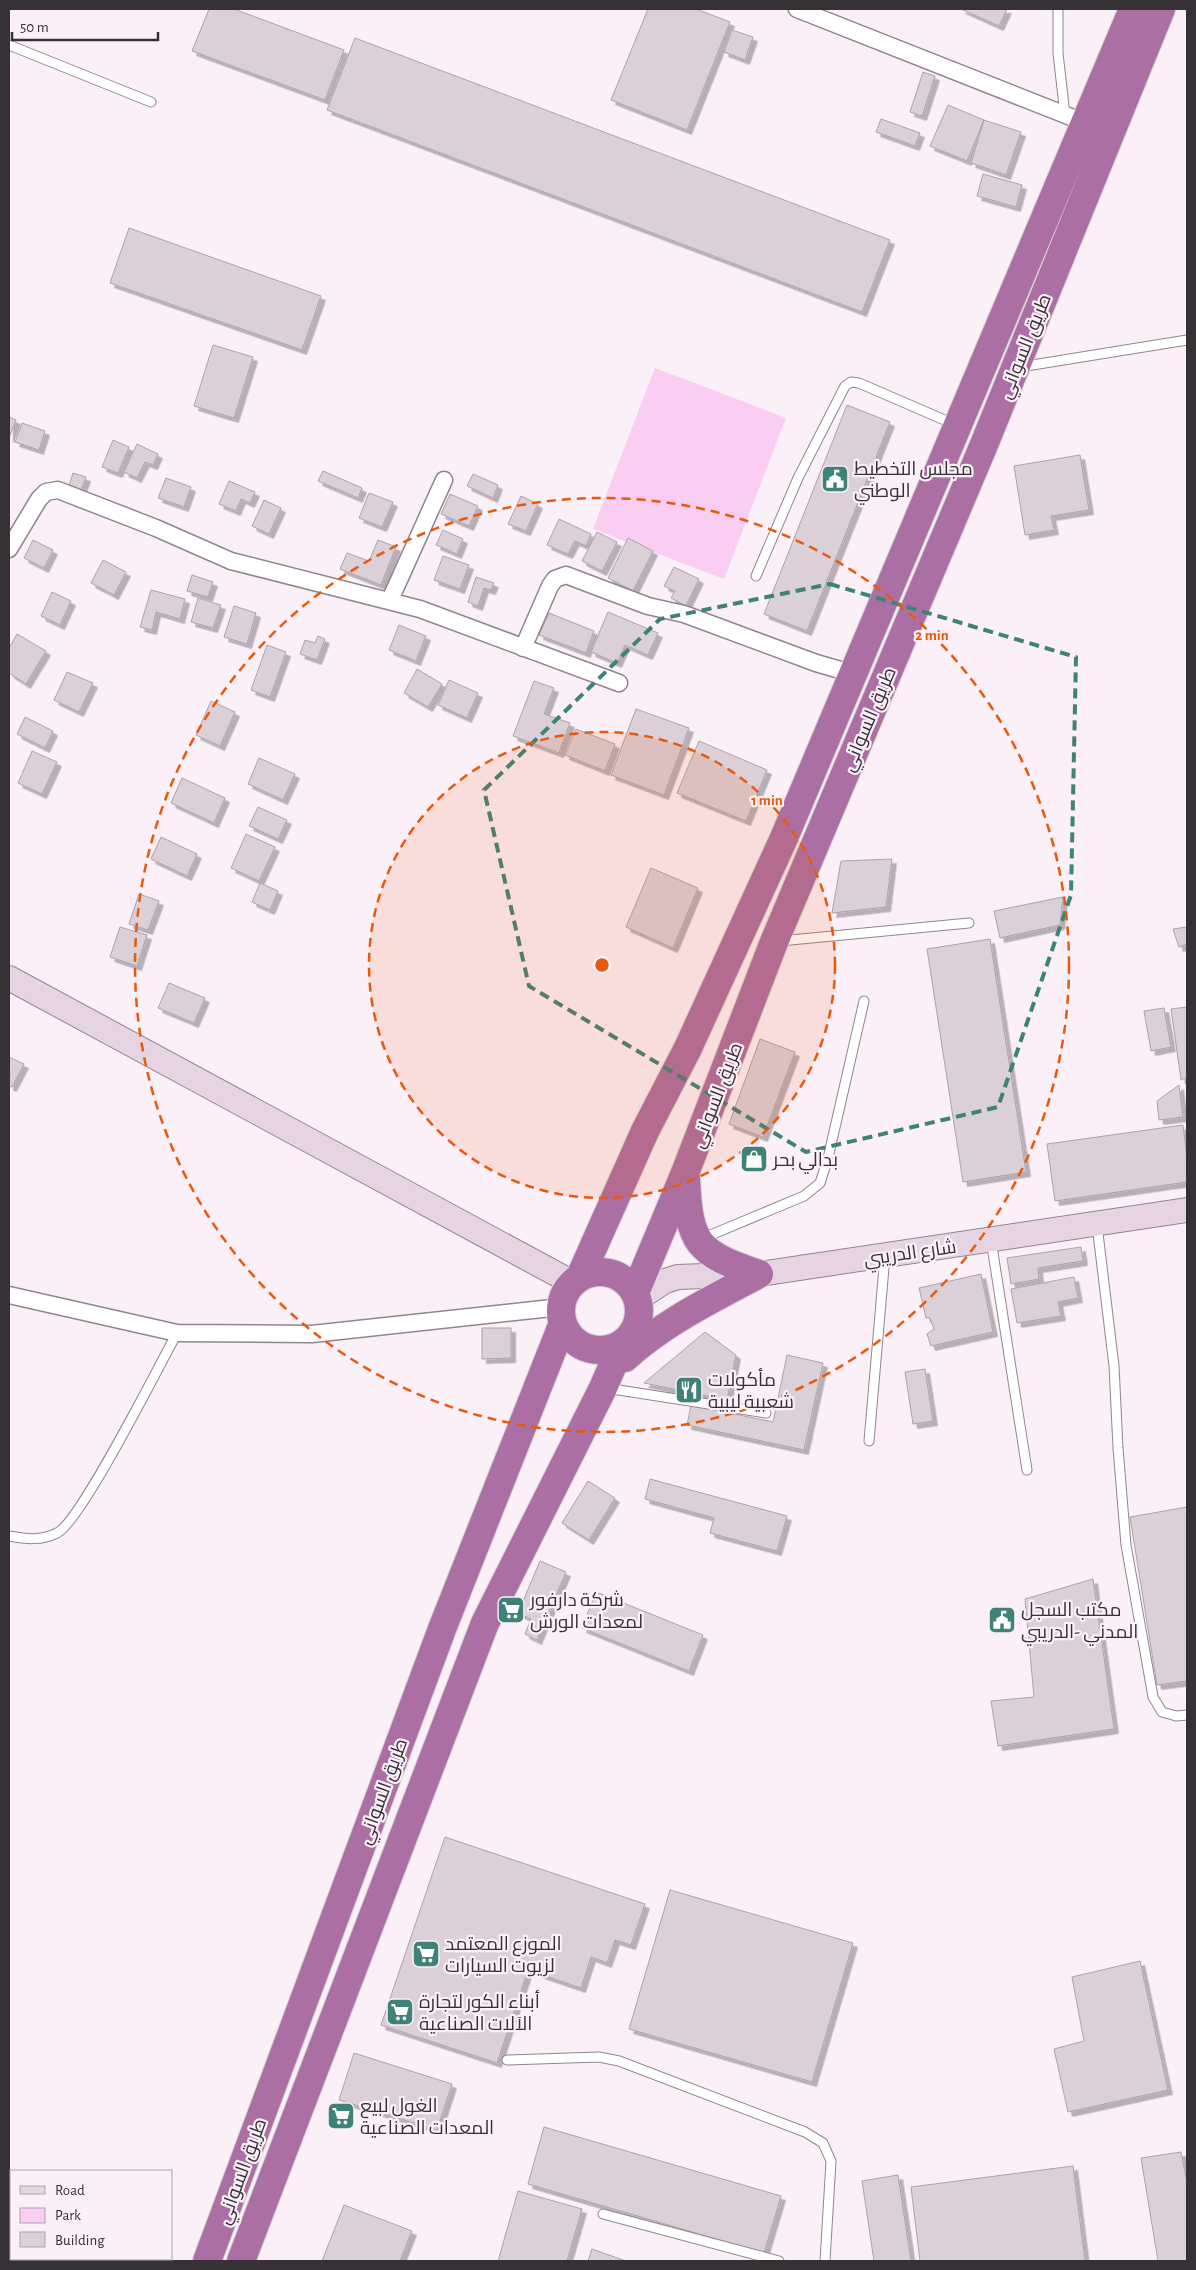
<svg xmlns="http://www.w3.org/2000/svg" width="1196" height="2270" font-family="'Alegreya Sans',Cairo,sans-serif">
<defs>
<filter id="shadow"><feDropShadow dx="4.5" dy="4.5" stdDeviation="0" flood-color="#0004"/></filter>
</defs>
<rect width="100%" height="100%" fill="#fbeff8"/>
<path fill="#facdf2" d="M655,368L786,418L724,579L593,529Z"/>
<path fill="#dbcfd8" stroke="#ada2ab" filter="url(#shadow)" d="M209,9H234L344,50L325,100L192,51Z
M648,9H696L730,22L687,130L611,100Z
M961,9H1007L999,26Z
M732,30L753,37L745,60L724,52Z
M355,38L890,240L862,312L327,110Z
M923,72L935,76L922,116L910,112Z
M948,105L984,120L967,161L930,146Z
M881,119L920,133L915,146L876,132Z
M984,120L1021,132L1006,175L971,163Z
M983,174L1022,185L1016,207L977,196Z
M129,228L321,296L302,350L110,283Z
M213,345L253,357L234,418L194,406Z
M847,405L890,422L807,631L764,614Z
M9,417L16,420L9,438Z
M22,423L45,431L39,450L15,442Z
M113,440L129,447L118,473L102,467Z
M137,444L158,454L153,465L145,462L137,478L124,472Z
M1080,455L1089,510L1051,516L1054,530L1025,535L1014,466Z
M323,471L362,488L358,498L318,481Z
M73,473L86,477L79,496L67,492Z
M473,474L498,485L493,498L467,486Z
M166,478L191,487L184,507L158,498Z
M229,481L255,492L250,503L241,499L236,511L219,504Z
M369,493L393,502L382,527L359,518Z
M450,494L478,506L469,526L441,514Z
M521,496L538,504L526,531L508,524Z
M264,500L281,508L269,534L252,526Z
M559,519L591,534L586,546L575,541L568,554L547,545Z
M443,530L463,539L457,554L436,545Z
M597,532L617,542L602,571L582,561Z
M628,538L653,551L633,591L608,578Z
M33,540L53,550L44,568L24,558Z
M378,540L396,547L381,585L340,569L347,553L369,561Z
M443,556L469,565L460,589L434,580Z
M103,560L126,572L114,595L91,583Z
M674,567L699,579L686,606L671,598L675,591L664,586Z
M192,575L213,582L208,597L187,591Z
M476,577L494,583L491,590L484,588L478,606L468,602Z
M151,590L185,599L180,619L156,612L152,630L140,627Z
M52,592L71,601L60,625L41,616Z
M198,598L221,605L213,628L191,622Z
M234,606L256,613L247,644L224,637Z
M608,612L658,633L648,655L625,645L617,663L591,652Z
M549,613L594,631L586,653L539,635Z
M399,625L426,636L416,661L389,650Z
M17,634L46,651L26,684L9,673V648Z
M318,636L325,639L317,660L300,654L305,640L315,643Z
M267,645L286,652L270,697L251,690Z
M417,669L442,684L428,707L404,693Z
M67,672L93,683L79,712L54,700Z
M449,680L478,693L467,718L438,705Z
M534,681L554,688L544,714L570,723L559,753L513,736Z
M211,701L235,712L220,746L196,735Z
M636,709L689,728L664,795L611,775Z
M25,717L53,731L45,748L17,734Z
M576,729L615,744L605,771L565,755Z
M699,741L767,770L746,821L677,793Z
M32,751L57,762L42,794L18,783Z
M259,758L295,774L283,800L248,784Z
M182,778L225,798L214,823L171,803Z
M258,807L287,820L278,839L249,826Z
M246,834L275,847L259,881L231,868Z
M161,837L197,854L187,876L151,859Z
M892,859L886,907L832,913L841,861Z
M651,868L698,888L673,948L626,927Z
M260,883L278,891L270,910L252,902Z
M139,894L159,901L148,930L129,924Z
M1063,897L1060,925L1000,938L994,911Z
M120,927L147,935L137,966L110,957Z
M1187,927V944L1179,947L1173,929Z
M990,939L1026,1172L963,1182L927,949Z
M169,983L205,998L194,1023L158,1008Z
M1187,1007V1077L1181,1080L1171,1009Z
M1164,1008L1171,1047L1151,1051L1144,1011Z
M760,1039L795,1052L763,1137L729,1124Z
M9,1057L24,1064L12,1087L9,1086Z
M1179,1085L1183,1117L1159,1120L1157,1101Z
M1183,1125L1187,1158V1182L1055,1201L1047,1144Z
M1081,1247L1083,1261L1038,1268L1039,1279L1011,1284L1007,1258Z
M981,1274L993,1332L931,1346L927,1334L934,1329L930,1318H926L919,1288Z
M1074,1277L1078,1298L1058,1302L1061,1316L1017,1323L1011,1289Z
M482,1328H511V1358L482,1359Z
M705,1332L736,1355L727,1400L644,1383Z
M787,1355L823,1363L804,1450L687,1425L691,1405L773,1422Z
M925,1369L933,1421L913,1424L905,1372Z
M650,1479L787,1516L777,1551L710,1533L714,1518L645,1499Z
M588,1481L615,1498L589,1540L562,1523Z
M1187,1507V1681L1157,1685L1130,1517Z
M540,1561L566,1572L537,1640L525,1634L531,1619L518,1613Z
M1093,1579L1114,1729L998,1746L991,1701L1034,1697L1025,1599Z
M596,1592L703,1635L689,1671L582,1628Z
M445,1837L645,1904L631,1945L615,1940L607,1963L591,1957L581,1988L528,1970L497,2063L381,2025Z
M670,1890L853,1943L812,2082L629,2029Z
M1140,1961L1168,2090L1068,2112L1054,2049L1084,2041L1072,1977Z
M354,2053L452,2084L437,2130L339,2100Z
M544,2127L781,2196L764,2253L528,2184Z
M1181,2152L1187,2182V2261H1158L1141,2158Z
M1073,2166L1085,2261H920L911,2187Z
M898,2175L911,2261H874L862,2181Z
M518,2191L582,2209L567,2261H498Z
M344,2205L412,2231L400,2261H322Z
M592,2249L626,2261H588Z"/>
<g fill="none" stroke-linecap="round" stroke-linejoin="round">
<g stroke="#91868f" stroke-width="11">
<path id="lane" d="M1058,9V53L1065,115
M9,45L151,102
M1020,367L1187,340
M756,576L798,478L845,386L851,382L859,383L956,425
M780,941L969,923
M1097,1225L1114,1366L1118,1448L1126,1545L1153,1697L1162,1712L1176,1716L1187,1715
M701,1239L804,1196L820,1183L828,1158L864,1001
M991,1240L1027,1470
M606,1388L766,1413
M869,1441L885,1256
M9,1536C26,1539 41,1541 57,1533C80,1523 160,1364 177,1333
M507,2060L599,2057L619,2061L805,2132L823,2143L831,2161L825,2261
M603,2214L779,2261"/>
</g>
<g stroke="#91868f" stroke-width="19">
<path id="street" d="M797,9L1086,123
M9,549L39,499L46,492L58,490L156,528L231,561L420,609L619,683
M390,600L444,480
M523,648L550,586L555,579L566,575L648,606L684,614L816,663L854,674
M9,1295L177,1333L312,1334L561,1307"/>
</g>
<g stroke="#91868f" stroke-width="26">
<path id="secondary" d="M9,978L573,1283
M638,1299L665,1281L678,1277L759,1274L1187,1210"/>
</g>
<g stroke="#d3d2d2" stroke-width="30">
<path id="highway" d="M686,1178C689,1244 697,1253 759,1274
M561 1311a39 39 0 1 1 78 0a39 39 0 1 1-78 0Z
M580,1277L645,1131L688,1048L784,838L1133,9
M635,1293L685,1173L774,942L983,447L1161,9
M625,1358C664,1322 713,1299 759,1274
M207,2261L442,1629L563,1323
M241,2261L485,1623L603,1388L622,1344"/>
</g>
<use href="#lane" stroke="#fff" stroke-width="9"/>
<use href="#street" stroke="#fff" stroke-width="16"/>
<use href="#secondary" stroke="#e6d4e3" stroke-width="24"/>
<use href="#highway" stroke="#ac6fa3" stroke-width="28"/>
</g>
<path fill="none" stroke="#3f8378" stroke-width="4" stroke-dasharray="10 6" stroke-linejoin="round" d="M830,584L1076,657L1071,895L998,1107L806,1152L529,986L484,790L660,619Z"/>
<circle cx="602" cy="965" r="233" fill="#e8590c" fill-opacity=".12"/>
<g fill="none" stroke="#e8590c" stroke-width="2.5" stroke-dasharray="9 6">
<circle cx="602" cy="965" r="233"/>
<circle cx="602" cy="965" r="467"/>
</g>
<defs>
<g id="civic-square" transform="scale(1.4375)"><rect x="-9" y="-9" width="18" height="18" rx="4" fill="#3f8378" stroke="#fbeff8"/><path d="M-.6-6.5H3V-4.5H.6V-3L4-1V1h2V6H-6V1h2V-1L-.6-3ZM-1.2 2.5V6h2.4V2.5Z" fill="#fff"/></g>
<g id="shop-square" transform="scale(1.4375)"><rect x="-9" y="-9" width="18" height="18" rx="4" fill="#3f8378" stroke="#fbeff8"/><path d="M-5-2.5h2.3a2.7 3.5 0 0 1 5.4 0H5L5.5 6h-11ZM-1.5-2.5h3a1.5 2.3 0 0 0-3 0Z" fill="#fff"/></g>
<g id="restaurant-square" transform="scale(1.4375)"><rect x="-9" y="-9" width="18" height="18" rx="4" fill="#3f8378" stroke="#fbeff8"/><path d="M-5-6h1v4h1v-4h1v4h1v-4h1v5L-1.5 .5V6h-2V.5L-5-1ZM5-6V6H3V1.5H1.5Q1.5-4 5-6Z" fill="#fff"/></g>
<g id="supermarket-square" transform="scale(1.4375)"><rect x="-9" y="-9" width="18" height="18" rx="4" fill="#3f8378" stroke="#fbeff8"/><path d="M-6-5.5h2.5l.6 2H6L4.5 2H-2.5L-4.4-4H-6ZM-1.5 3.2a1.3 1.3 0 1 0 .1 0ZM3 3.2a1.3 1.3 0 1 0 .1 0Z" fill="#fff"/></g>
</defs>
<g fill-rule="evenodd">
<use href="#civic-square" x="835" y="479"/>
<use href="#shop-square" x="754" y="1159"/>
<use href="#restaurant-square" x="689" y="1390"/>
<use href="#supermarket-square" x="511" y="1610"/>
<use href="#civic-square" x="1002" y="1620"/>
<use href="#supermarket-square" x="426" y="1954"/>
<use href="#supermarket-square" x="400" y="2012"/>
<use href="#supermarket-square" x="341" y="2116"/>
</g>
<g text-anchor="middle" stroke-width="4.5" stroke-linejoin="round" paint-order="stroke">
<g font-size="19" fill="#353134" stroke="#fbeff8">
<text transform="translate(1024 346) rotate(-68)" y="7">طريق السواني</text>
<text transform="translate(868 719) rotate(-67)" y="7">طريق السواني</text>
<text transform="translate(716 1095) rotate(-69)" y="7">طريق السواني</text>
<text transform="translate(910 1252) rotate(-8)" y="7">شارع الدريبي</text>
<text transform="translate(382 1791) rotate(-70)" y="7">طريق السواني</text>
<text transform="translate(241 2171) rotate(-70)" y="7">طريق السواني</text>
</g>
<g font-size="19" fill="#353134" stroke="#fbeff8" text-anchor="start">
<text x="854" y="475">مجلس التخطيط<tspan x="854" dy="22">الوطني</tspan></text>
<text x="773" y="1166">بدالي بحر</text>
<text x="708" y="1386">مأكولات<tspan x="708" dy="22">شعبية ليبية</tspan></text>
<text x="530" y="1606">شركة دارفور<tspan x="530" dy="22">لمعدات الورش</tspan></text>
<text x="1021" y="1616">مكتب السجل<tspan x="1021" dy="22">المدني -الدريبي</tspan></text>
<text x="445" y="1950">الموزع المعتمد<tspan x="445" dy="22">لزيوت السيارات</tspan></text>
<text x="419" y="2008">أبناء الكور لتجارة<tspan x="419" dy="22">الاَلات الصناعية</tspan></text>
<text x="360" y="2112">الغول لبيع<tspan x="360" dy="22">المعدات الصناعية</tspan></text>
</g>
</g>
<circle cx="602" cy="965" r="8" fill="#e8590c" stroke="#fbeff8" stroke-width="2.5"/>
<g font-size="15" text-anchor="middle" font-weight="bold" fill="#e8590c" stroke="#fbeff8" stroke-width="4.5" stroke-linejoin="round" paint-order="stroke">
<text x="932" y="640">2 min</text>
<text x="767" y="805">1 min</text>
</g>
<rect width="1196" height="2270" fill="none" stroke="#353134" stroke-width="20"/>
<rect x="10" y="2170" width="162" height="90" fill="#fbeff8" stroke="#aca3aa"/>
<rect x="20" y="2186" width="25" height="8" fill="#e6d4e3" stroke="#aca3aa"/>
<text x="55" y="2195" font-size="15" fill="#353134">Road</text>
<rect x="20" y="2208" width="25" height="15" fill="#facdf2" stroke="#aca3aa"/>
<text x="55" y="2220" font-size="15" fill="#353134">Park</text>
<rect x="20" y="2232" width="25" height="15" fill="#dbcfd8" stroke="#aca3aa"/>
<text x="55" y="2245" font-size="15" fill="#353134">Building</text>
<path d="M12 32v8h146v-8" fill="none" stroke="#353134" stroke-width="2.5"/>
<text x="20" y="32" font-size="15" fill="#353134" stroke="#fbeff8" stroke-width="4" paint-order="stroke">50 m</text>
</svg>
